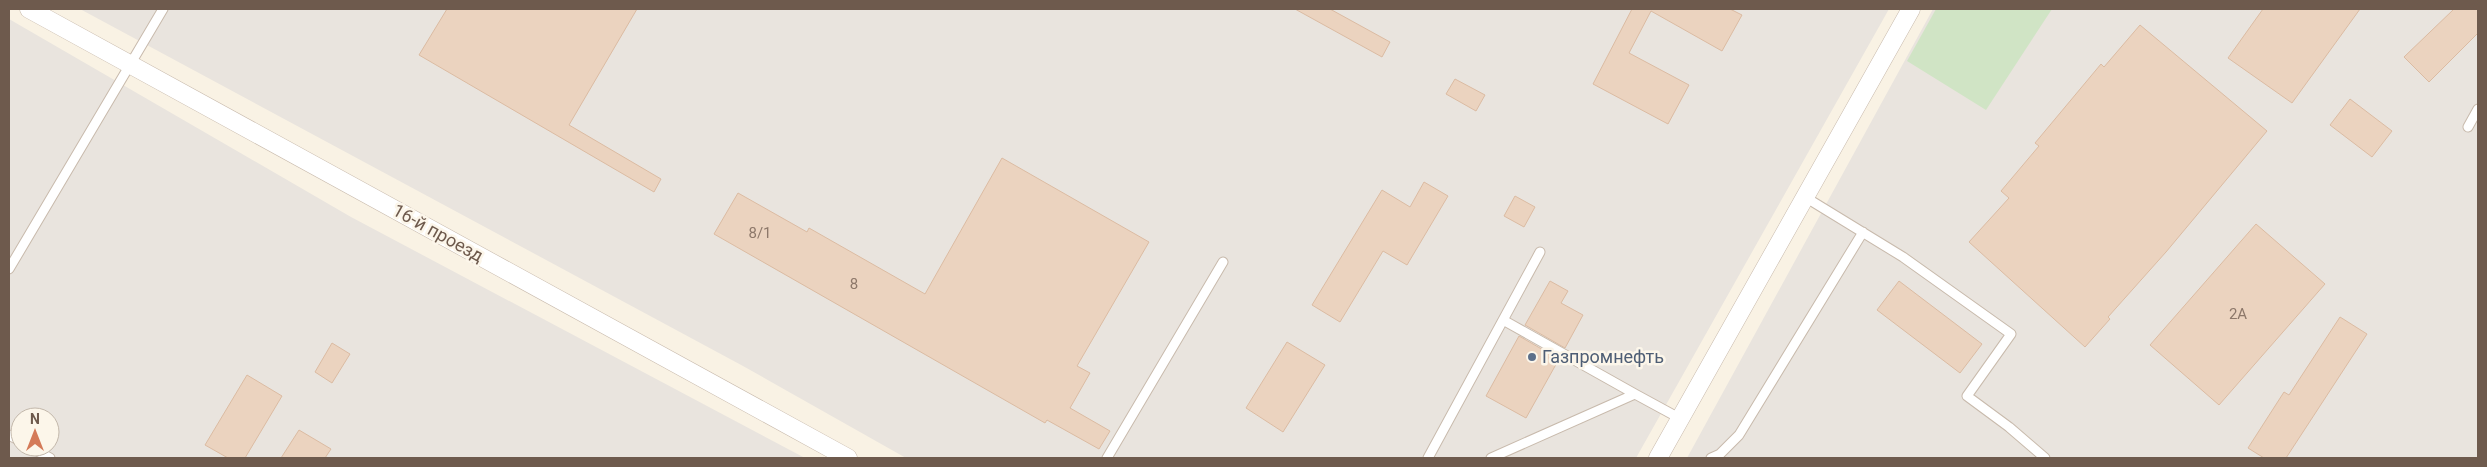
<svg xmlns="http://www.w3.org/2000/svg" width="2487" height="467" font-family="Roboto,sans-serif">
<rect width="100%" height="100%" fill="#f9f2e4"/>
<path fill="#e9e4de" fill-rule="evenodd" d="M80,9H1889L1636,458H906L743,366Z
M1933,9H2478V458H1687Z
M9,19L351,217L805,458H9ZM20,417H50V447H20Z"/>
<path fill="#d0e4c5" d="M1936,9H2052L1986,110L1907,61Z"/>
<path fill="#ebd3bf" stroke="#dbbba2" d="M447,9H637L569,125L661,179L654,192L419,55Z
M1295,9H1330L1390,42L1382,57Z
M1632,9H1730L1742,15L1722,51L1651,11L1629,53L1689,85L1668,124L1593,84Z
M2263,9H2360L2292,103L2228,58Z
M2454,9H2478V33L2429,82L2404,57Z
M2140,25L2267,131L2166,252L2108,317L2110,319L2085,347L1969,242L2009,198L2001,191L2039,146L2035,143L2101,64L2104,67Z
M1455,79L1485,95L1476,111L1446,94Z
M2350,99L2392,131L2372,157L2330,125Z
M1002,158L1149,242L1077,366L1090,373L1070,408L1110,431L1099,449L1047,420L1045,423L714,234L738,193L807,232L809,228L925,294Z
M1424,182L1448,196L1407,265L1383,251L1340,322L1312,305L1382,190L1410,207Z
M1515,196L1535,207L1524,227L1504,216Z
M2256,224L2325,284L2219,405L2150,345Z
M1550,281L1568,291L1561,303L1583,315L1565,348L1525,325Z
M1899,281L1982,344L1960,373L1877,310Z
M2340,317L2367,334L2286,458H2264L2248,448L2284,392L2289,395Z
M1519,336L1559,359L1526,418L1486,396Z
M1287,342L1325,365L1283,432L1246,408Z
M332,343L350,354L332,383L315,372Z
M247,375L282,396L245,458H228L205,445Z
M299,430L331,449L325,458H281Z"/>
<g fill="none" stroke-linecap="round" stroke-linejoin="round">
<g stroke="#c8baac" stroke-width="11">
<path id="service" d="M2468,127L2478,109
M1805,197L1903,257L2011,334L1967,396L2009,427L2045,458
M9,269L163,9
M1503,320L1635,394
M9,435L20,441
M30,447L50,458
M1107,458L1223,262
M1428,458L1540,252
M1491,458L1635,394L1681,419
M1711,458L1720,454L1739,435L1863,232"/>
</g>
<g stroke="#c8baac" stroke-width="19">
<path id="minor" d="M29,9L848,458
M1658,458L1911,9"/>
</g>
<use href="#service" stroke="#fff" stroke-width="9"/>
<use href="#minor" stroke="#fff" stroke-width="18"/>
</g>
<circle fill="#5c6f8a" stroke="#fcf6ea" stroke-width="2" cx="1532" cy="357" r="5"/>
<g text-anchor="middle" stroke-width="5" stroke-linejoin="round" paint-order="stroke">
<g font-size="15" fill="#8d786a">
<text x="760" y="238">8/1</text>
<text x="854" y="289">8</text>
<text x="2238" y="319">2А</text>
</g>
<g font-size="18" fill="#6e5a4d" stroke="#fcf6ea">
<text transform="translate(438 233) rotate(29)" y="6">16-й проезд</text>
</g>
<g font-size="18" fill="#4e5e75" stroke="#fcf6ea" text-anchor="start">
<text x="1542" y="363">Газпромнефть</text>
</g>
</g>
<rect width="2487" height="467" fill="none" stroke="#6e5a4d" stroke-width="20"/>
<g transform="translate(35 432)"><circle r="24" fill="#fcf6ea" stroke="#c3b8ab"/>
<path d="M0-4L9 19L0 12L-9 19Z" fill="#d47a58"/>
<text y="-8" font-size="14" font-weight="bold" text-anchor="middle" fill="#6e5a4d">N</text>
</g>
</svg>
